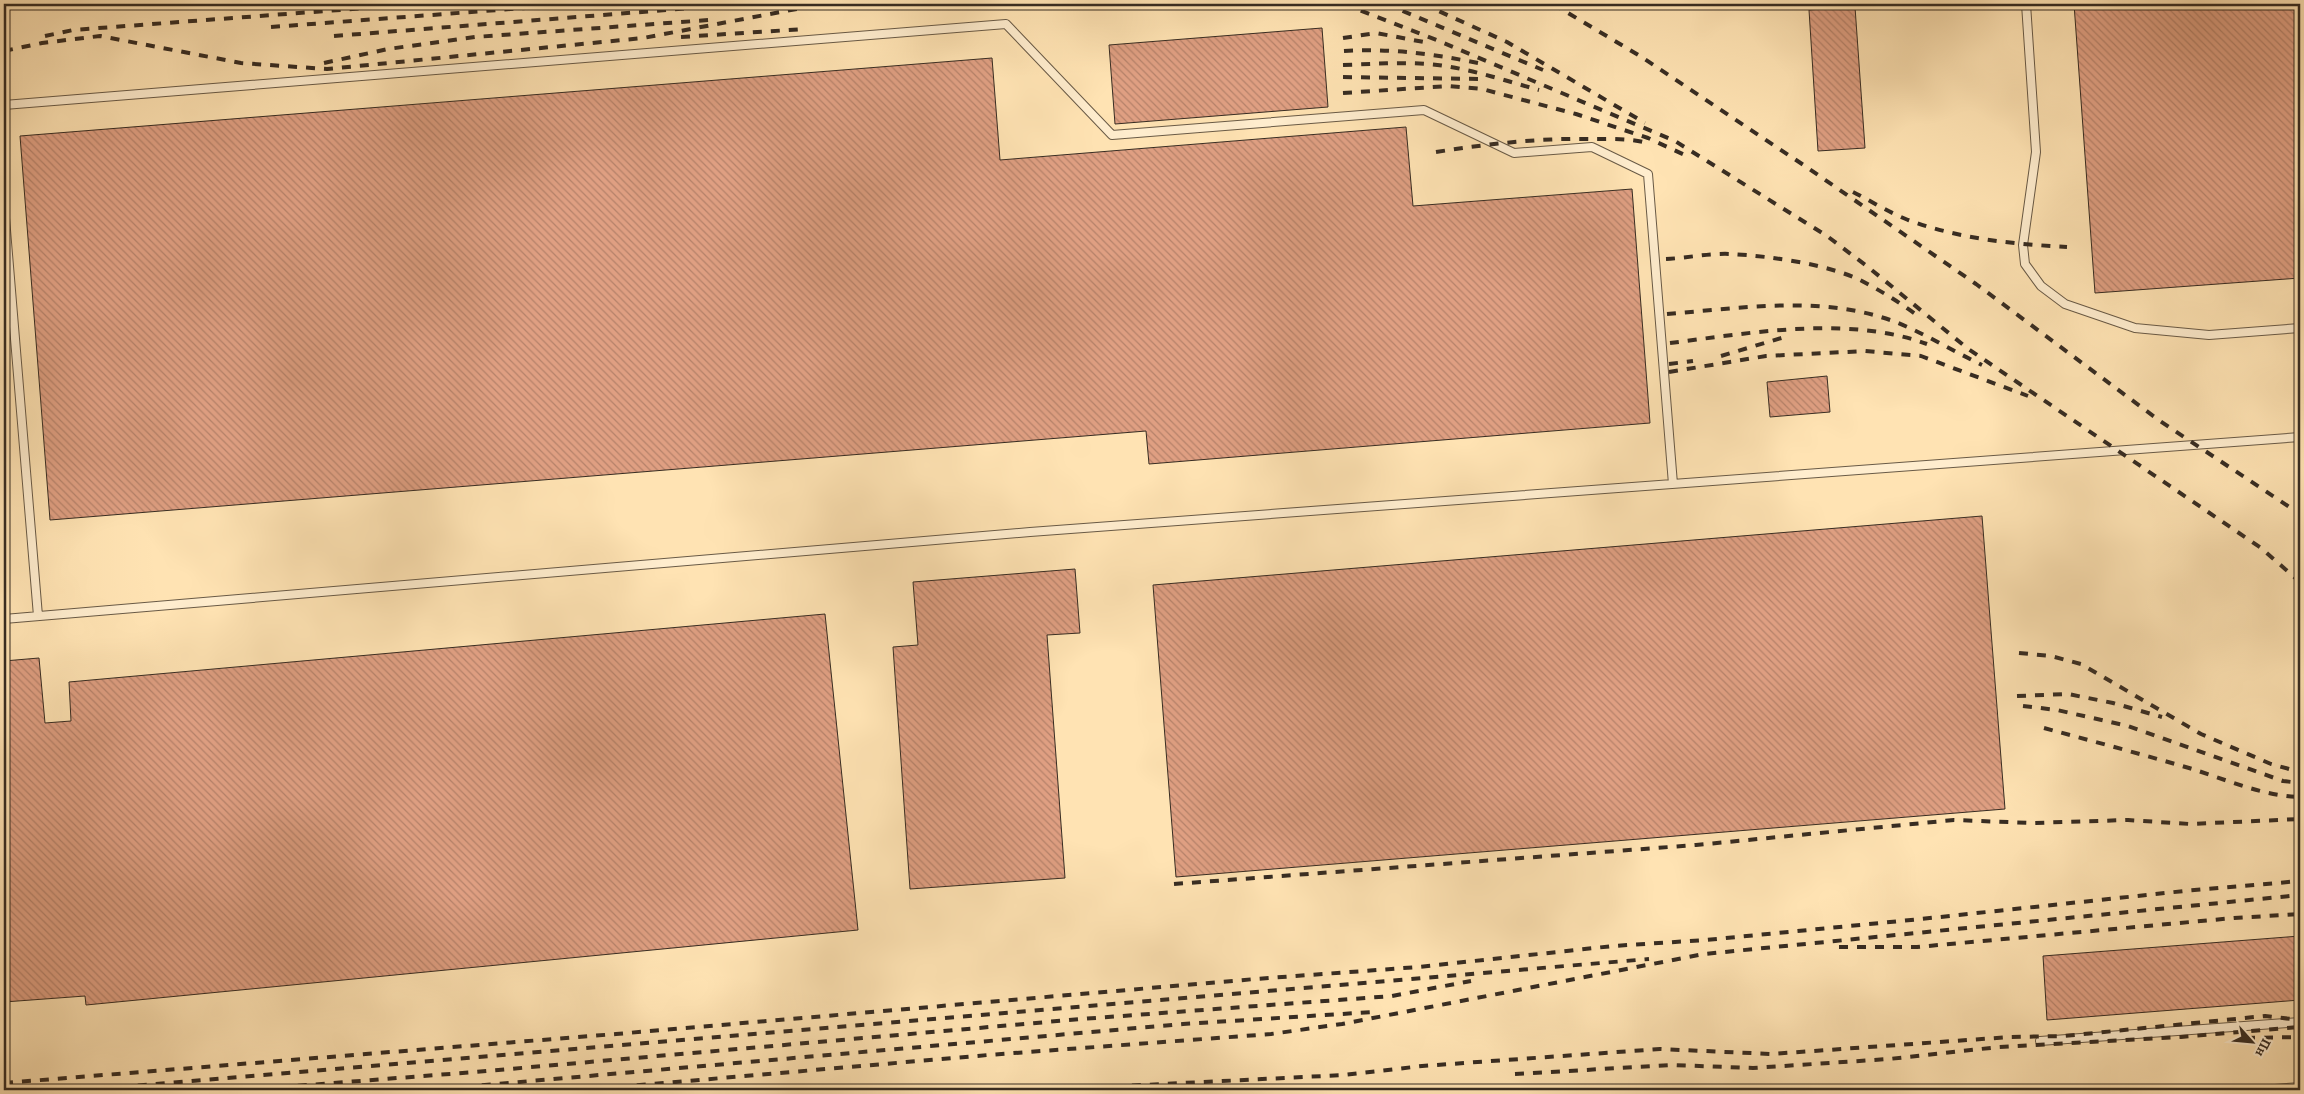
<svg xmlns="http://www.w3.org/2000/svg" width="2304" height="1094" font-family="Alegreya,serif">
<defs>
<pattern id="building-back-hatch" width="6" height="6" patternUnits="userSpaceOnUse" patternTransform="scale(1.25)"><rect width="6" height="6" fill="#df9f82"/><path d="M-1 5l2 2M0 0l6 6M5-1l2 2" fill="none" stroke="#b6826a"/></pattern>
</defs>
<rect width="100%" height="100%" fill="#ffe3b3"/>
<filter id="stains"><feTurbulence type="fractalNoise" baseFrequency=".004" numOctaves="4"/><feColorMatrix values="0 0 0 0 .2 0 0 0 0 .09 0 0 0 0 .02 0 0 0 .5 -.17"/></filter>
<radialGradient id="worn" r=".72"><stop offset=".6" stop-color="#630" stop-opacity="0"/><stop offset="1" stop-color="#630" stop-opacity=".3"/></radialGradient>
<path fill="url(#building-back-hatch)" stroke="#372c22" d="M2074,4H2300V278L2095,293Z
M1855,7L1865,148L1818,151L1809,10Z
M1322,28L1328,107L1115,124L1109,45Z
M992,58L1000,160L1406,127L1413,206L1632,189L1650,423L1149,464L1146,431L50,520L20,136Z
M1827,376L1830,412L1770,417L1767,382Z
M1982,516L2005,809L1176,877L1153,585Z
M1075,569L1080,633L1047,635L1065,878L910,889L893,647L918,645L913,582Z
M825,614L858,930L86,1005L85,996L4,1002V661L39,658L45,723L71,721L69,682Z
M2300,936V1000L2047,1020L2043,956Z"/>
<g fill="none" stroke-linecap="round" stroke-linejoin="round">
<g stroke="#695a46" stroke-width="10">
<path id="lane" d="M2026,4L2036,152L2023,245L2025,264L2041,286L2065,304L2135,328L2209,335L2300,328
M4,105L1006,24L1112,135L1424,110L1514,153L1592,147L1648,174L1673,484
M4,206L38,616
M4,619L1030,532L2300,437
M2040,1041L2300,1022
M2262,1090L2300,1087"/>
</g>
<use href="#lane" stroke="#ffedce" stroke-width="8"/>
<path stroke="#372c22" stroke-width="4" stroke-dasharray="9 9" stroke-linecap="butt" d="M1344,4L1439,41L1675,141L1827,236L1868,267L1967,348L2261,548L2300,582
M1386,4L1543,70
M1423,4L1507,42L1645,123
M1553,4L1640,56L1805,166L1976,284L2160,421L2300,514
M4,11L18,4
M271,27L578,4
M45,36L73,30L419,4
M334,36L743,4
M681,37L805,29
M1343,38L1376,33L1429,43
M4,51L42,43L100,36L241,63L327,69L643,38L823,4
M1344,51C1390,48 1433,54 1478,63
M324,63L388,49L475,37L709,20
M1343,65C1372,64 1399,62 1428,64C1465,67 1503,80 1539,90
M1343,77L1479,79
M1343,93L1449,86L1482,89L1576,114L1648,138L1689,157
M1436,152C1488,144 1538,138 1589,139C1608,139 1629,138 1647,143
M1853,192C1871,201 1890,213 1908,220C1960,239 2013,244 2067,247
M1666,259C1687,258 1709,253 1731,254C1769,256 1828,264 1862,281C1883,292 1902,304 1921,318
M1667,314C1742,308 1821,295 1893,321C1924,333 1953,351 1982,365
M1670,343C1751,333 1848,315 1927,344
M1721,356L1788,336
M1669,364L1693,361
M1669,372L1766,356L1865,351L1921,356L2028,396
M2019,653L2051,656L2081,664L2201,734L2271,764L2300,772
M2017,696L2068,694L2113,703L2162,717
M2023,706L2057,710L2128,726L2283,781L2300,783
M2044,728C2092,741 2141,754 2189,768C2225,779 2262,796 2300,797
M1174,884L1696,845L1954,820L2033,823L2128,820L2190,824L2300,819
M1839,947H1917L2234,918L2300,914
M2246,1038L2300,1037
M1515,1074L1672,1065L1753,1068L1889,1059L1999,1047L2181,1037L2300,1027
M4,1083L616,1034L1255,979L1418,967L1613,946L1706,940L1921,919L2184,891L2300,881
M84,1090L1649,959
M244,1090L475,1072L1081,1019L1392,996L1471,981
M428,1090L1183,1024L1373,1012
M583,1090L988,1055L1271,1034L1342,1024L1704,954L2300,895
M1042,1090L1344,1075L1422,1066L1660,1049L1771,1054L2010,1037L2064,1036L2265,1016L2300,1020"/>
</g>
<rect width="2304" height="1094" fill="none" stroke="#ffe3b3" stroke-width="20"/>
<rect x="5" y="5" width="2294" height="1084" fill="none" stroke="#372c22" stroke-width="2.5"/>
<rect x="10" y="10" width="2284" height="1074" fill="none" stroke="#372c22"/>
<g transform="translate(2252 1042) rotate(117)" stroke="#ffedce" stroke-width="4" paint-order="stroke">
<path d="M0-4L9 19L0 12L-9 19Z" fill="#372c22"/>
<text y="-8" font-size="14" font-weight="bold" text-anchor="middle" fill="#372c22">Пн</text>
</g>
<rect width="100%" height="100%" filter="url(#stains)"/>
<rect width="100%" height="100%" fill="url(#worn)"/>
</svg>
